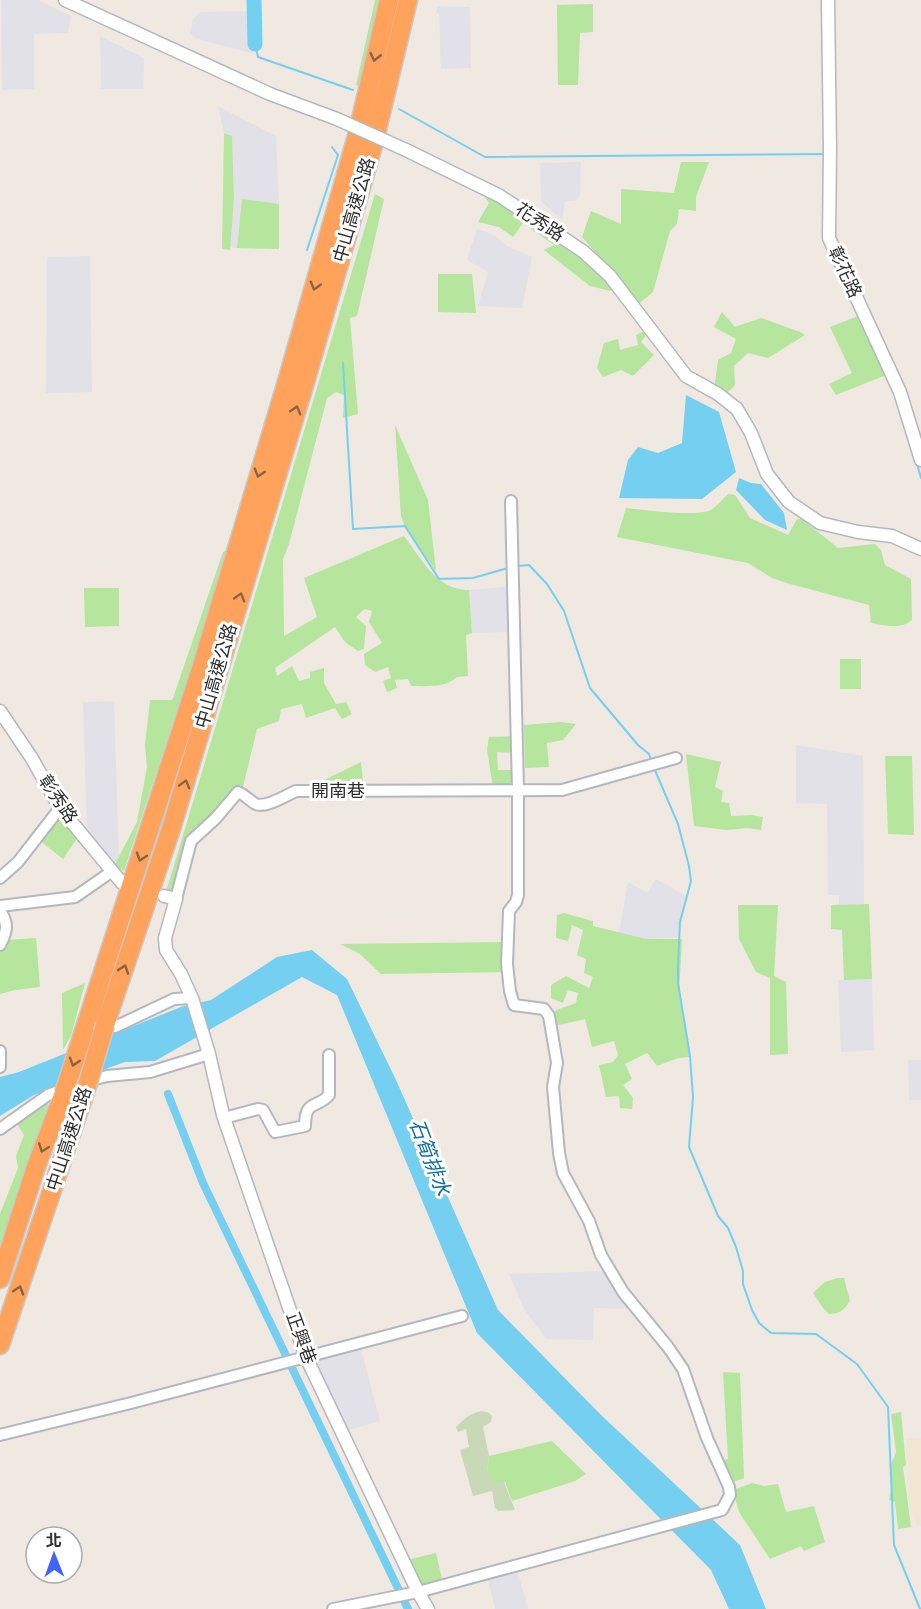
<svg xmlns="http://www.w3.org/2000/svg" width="921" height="1609" font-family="'Work Sans','Noto Sans TC',sans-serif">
<rect width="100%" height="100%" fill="#efe9e1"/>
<path fill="#e3e1e8" d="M1,0H38L71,16L68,33L34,34V89L2,90Z
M438,6L470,7L471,68L441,69L439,14L436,12Z
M255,11L256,49L250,53L195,38L190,33L193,19L200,12Z
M100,36L144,58L143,89H101Z
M218,106L276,136L279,204L242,199L237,248L229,247L234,198L232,136L224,133Z
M581,162L580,195L577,200L565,202L562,220L541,201L540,163Z
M477,228L495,236L507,246L532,257L522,308L478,306L488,272L467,260Z
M90,256L92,392L46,393L47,257Z
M512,586L514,632L472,633L469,590Z
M114,701L119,857L114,866L87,835L83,702Z
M796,745L863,756L864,904L839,905V895H828L827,804L796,803Z
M656,879L688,897L677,938L646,939L619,933L628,882L647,893Z
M872,979L874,1050L841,1052L838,980Z
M908,1060H921V1100H909Z
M607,1271L629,1309L594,1308L593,1340L546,1339L524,1309L509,1274Z
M360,1345L380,1421L345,1431L313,1359Z
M518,1572L528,1609H495L488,1579Z"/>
<path fill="#f0e6d1" d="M921,1438V1526L917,1527L909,1499L907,1439Z"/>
<path fill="#b6e59e" d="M375,0H383L363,87L356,85Z
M593,4V32L580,33L578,85H558L557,5Z
M224,133L232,136L234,198L230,250L222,249Z
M681,162H709L696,197V211L679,209L677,224L670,231L653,292L640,303L582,237L591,211L621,224V189L674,193Z
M488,193L523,211L610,281L611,291L590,286L544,250L554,245L523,223L513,237L499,227L478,222L489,203L484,196Z
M375,194L384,199L357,316L350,318L358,414L343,418L344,395L336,392L327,398L289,544L283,559L284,636L317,617L304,578L404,536C422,559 436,590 469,590L472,633L466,635L468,676L457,677C446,688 426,686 411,686L408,679L395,680L397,688L387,692L383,681L391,678L388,667L375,672L365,665L364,654L382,643L369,622L372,611L364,609L356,617L366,626L364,649L358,651L345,642L335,627L275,668L277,676L292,666L299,681L310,678V672L324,668V683L336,704L346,702L352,714L342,719L335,708L306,718L302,704L281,709L279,721L257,729L243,787L226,809L191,842L177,888L166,892Z
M242,199L279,204V249L237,248Z
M438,274H472L476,313L438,312Z
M722,312L735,327L761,318L800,332L805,335L768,358L748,353L734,366L735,385L728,392L714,390L718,360L731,353L736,339L714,327Z
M858,316L886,375L836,395L829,384L852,373L830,327Z
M646,330V335L641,342L654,355L633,376L621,370L603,377L597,368L604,343L618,339L620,350L638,345L636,335Z
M395,425L428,500L436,571L405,527L401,516Z
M728,494L735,495L750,518L788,535L797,519H802L838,548L875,544L881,550L885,565L911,579L912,620C900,630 885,625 871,623L869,605L790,584L772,578L748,563L617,537L626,508C644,510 695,517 711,510C717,506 723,499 728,494Z
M230,549L124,871L114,866L137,822L147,767L145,745L150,700H172L173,698L223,552Z
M84,588H119V626L85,627Z
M840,659H861V689H840Z
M561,722L576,724L563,740L547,743L549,767L525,768L524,725Z
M517,736V753L497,752L498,770H511L512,759H517L514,787H493L487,750L489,737Z
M686,754L721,762L715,787L723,791L721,802L729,803L731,816L752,815L763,817L761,830L748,828L727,830L694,826Z
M885,756H912L914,835L888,834Z
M361,762L364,790L312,789L314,785Z
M58,815L78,837L63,859L39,840Z
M869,904L872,979L844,980L842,930L831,929V905Z
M738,905H778L774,976L786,982L788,1054L770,1055V978L756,972L739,939Z
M564,913L593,921V926L646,939H682L679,994L690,1057L678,1058L657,1066L647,1053L625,1064L632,1079L623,1085L633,1098L632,1109L620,1108L619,1096L606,1097L599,1065L613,1062L618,1055L614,1041L592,1047L585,1019L554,1026L553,1016L556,1010L576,1003L578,993L568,990L563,1003L551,998V985L566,976L589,988L593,977L584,973L586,959L577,955L583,930L572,925L568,941L556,938L557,915Z
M36,938L40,987L15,990L0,994V952L8,940Z
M507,942L506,972L381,974L360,954L340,944Z
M85,983L71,1036L63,1050L62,993Z
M45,1101L48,1105L0,1249V1214L18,1168L16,1156L24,1135L16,1122Z
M838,1278H844L850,1301C844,1310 840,1314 829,1314L823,1308L813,1293L825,1282Z
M723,1372L740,1373L744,1478L731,1483L722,1460L728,1459Z
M901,1412L906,1465L903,1467L911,1527L898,1529L895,1502L889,1500L892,1486L891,1464L896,1452L891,1414Z
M552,1441L586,1474L575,1481L512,1501L505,1482L494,1484L487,1473L489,1456Z
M752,1483L764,1486L778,1484L786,1512L814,1506L825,1542L804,1551L801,1546L770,1559L739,1512L733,1490Z
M436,1553L442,1579L420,1586L407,1560Z"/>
<path fill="#c8d9b8" d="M482,1411L489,1413L492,1416L491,1422L483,1427L489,1456L487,1472L494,1483L504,1482L515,1510L498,1511L495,1508L492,1491L473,1496L460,1450L469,1447L466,1429L458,1432L456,1427C464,1419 470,1413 482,1411Z"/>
<path fill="#75cff0" d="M686,395L719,412L736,472L702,499L619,498L628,460L638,447L658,453L682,443Z
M739,478L751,483L761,484L784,513L787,530L765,520L736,490Z
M312,950L347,979L396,1080L498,1310L601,1415L740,1545L766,1609H729L711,1570L477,1333L337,995L302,977L155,1061L125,1062L34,1095L0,1116V1077L19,1072L181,1007L211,1000L277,957Z"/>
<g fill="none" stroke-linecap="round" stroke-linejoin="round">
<path stroke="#75cff0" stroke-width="2" d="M255,44L258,57L353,90
M399,109L485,157L827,154
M307,250L338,155L332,147
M343,363L353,529L405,526L439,579L473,578L508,568
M917,464L921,478
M517,566L529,565L547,584L564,611L590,688L638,745L649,754L651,760
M654,768L678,824L689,866L691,881L680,922L678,965V983L690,1056L693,1097L689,1147L718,1216L728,1228L736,1247L743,1271V1284L752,1310L759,1323L771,1333L816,1334L857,1364L888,1407L894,1545L920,1609"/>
<path stroke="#75cff0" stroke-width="8" d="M168,1094L203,1183L408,1609"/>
<path stroke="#75cff0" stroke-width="15" d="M254,0L255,44"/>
<g stroke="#b4b7c1" stroke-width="14">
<path id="minor" d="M0,878L18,862L60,808
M176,899L191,841L216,818L238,792C245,795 248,799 254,803C264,810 286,795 296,791L562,790L676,758
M0,906L75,897L111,872
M0,911C9,923 7,932 0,945
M115,1027L174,999L192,998
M0,1051V1067
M84,1082L107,1076L150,1072L209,1054
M224,1118L258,1109L263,1110L275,1132L305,1126C305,1099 317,1109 329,1095V1055
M0,1129L48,1095L67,1088
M0,1435L131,1403L462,1316
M333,1609L418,1592L722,1510L730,1495L729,1487L707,1438L683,1369L668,1347L623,1292L601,1255L589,1221L563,1173L559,1153L553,1087L557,1063L549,1016L544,1009L514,1005L510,991L507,964L509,911L516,902L518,895V790L511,501"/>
</g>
<g stroke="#b4b7c1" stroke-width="15">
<path id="tertiary" d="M65,0L270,94L337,119
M828,0L830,149L829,238L900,392L921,460
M406,150L500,196L584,252L610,276L686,376L718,394L737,409L751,433L767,474L789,502L820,523L858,532L892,536L921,549
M0,711L31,757L60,808L122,883
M164,896L176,899L165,938L166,950L181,974L192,998L209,1054L223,1115L306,1357L418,1592L428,1609"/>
</g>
<g stroke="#c9c9c9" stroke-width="21">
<path id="motorway" d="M105,1025L171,829L306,379L374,142L408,0
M84,1031L202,666L288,378L357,136L389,0
M0,1279L36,1167L64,1093
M0,1345L87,1086"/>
</g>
<use href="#minor" stroke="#fff" stroke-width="10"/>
<use href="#tertiary" stroke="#fff" stroke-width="12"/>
<use href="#motorway" stroke="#ffa35c" stroke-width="18"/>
<g stroke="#b4b7c1" stroke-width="15" stroke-linecap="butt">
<path id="tertiary-bridge" d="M337,119L406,150"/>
</g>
<g stroke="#c9c9c9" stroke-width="21" stroke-linecap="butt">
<path id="motorway-bridge" d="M87,1086L105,1025
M64,1093L84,1031"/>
</g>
<use href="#tertiary-bridge" stroke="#fff" stroke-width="12"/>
<use href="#motorway-bridge" stroke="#ffa35c" stroke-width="18"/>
</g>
<defs><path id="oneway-chevron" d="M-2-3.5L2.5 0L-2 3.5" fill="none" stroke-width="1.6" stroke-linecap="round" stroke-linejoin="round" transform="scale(1.5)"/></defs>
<g stroke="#8c6343">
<use href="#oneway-chevron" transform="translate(375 57) rotate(103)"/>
<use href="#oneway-chevron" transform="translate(315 286) rotate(106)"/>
<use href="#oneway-chevron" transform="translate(296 410) rotate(-73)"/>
<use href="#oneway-chevron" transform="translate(259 473) rotate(107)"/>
<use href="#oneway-chevron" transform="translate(240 597) rotate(-74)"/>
<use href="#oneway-chevron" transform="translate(185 784) rotate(-74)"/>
<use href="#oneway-chevron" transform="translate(141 857) rotate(108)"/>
<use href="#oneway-chevron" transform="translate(124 969) rotate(-71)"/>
<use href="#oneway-chevron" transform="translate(74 1062) rotate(108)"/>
<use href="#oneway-chevron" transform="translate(43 1148) rotate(111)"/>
<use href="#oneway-chevron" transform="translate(19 1290) rotate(-72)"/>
</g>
<g text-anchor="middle" stroke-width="6" stroke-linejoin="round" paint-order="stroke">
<g font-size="18" fill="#2e2e2e" stroke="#fff">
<text transform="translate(354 210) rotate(-74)" y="6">中山高速公路</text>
<text transform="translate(540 222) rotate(33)" y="6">花秀路</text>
<text transform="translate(845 272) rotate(65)" y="6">彰花路</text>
<text transform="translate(216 676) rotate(-74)" y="6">中山高速公路</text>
<text x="338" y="797">開南巷</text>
<text transform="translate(58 799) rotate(56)" y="6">彰秀路</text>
<text transform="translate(69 1139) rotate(-72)" y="6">中山高速公路</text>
<text transform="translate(301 1338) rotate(70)" y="6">正興巷</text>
</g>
<g font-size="20" font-style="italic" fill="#0d6fa3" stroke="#fff">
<text transform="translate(430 1157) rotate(69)" y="7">石筍排水</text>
</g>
</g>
<g transform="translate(54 1555) rotate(359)"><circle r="28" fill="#ffffff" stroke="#ababab" stroke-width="1.5"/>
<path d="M0-4.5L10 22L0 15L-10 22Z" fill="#4264fb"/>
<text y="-9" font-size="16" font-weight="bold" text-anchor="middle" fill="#2e2e2e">北</text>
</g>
</svg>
